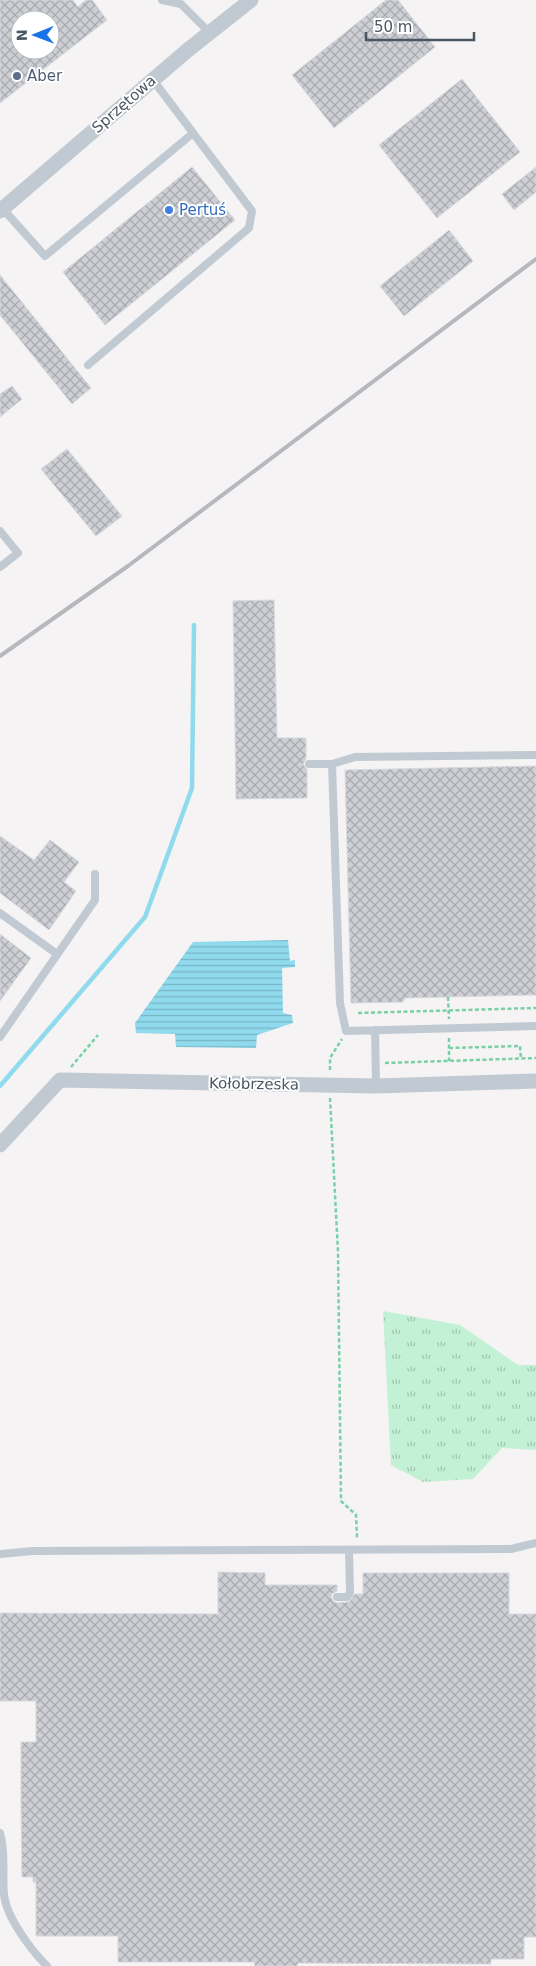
<svg xmlns="http://www.w3.org/2000/svg" width="536" height="1966" font-family="'DejaVu Sans',sans-serif">
<defs>
<pattern id="grass-tufts" width="24" height="20" patternUnits="userSpaceOnUse" patternTransform="scale(1.25)"><rect width="24" height="20" fill="#c3f1d5"/><path d="M3 7l-1-3M5 7V3M7 7l1-3M15 17l-1-3M17 17v-4M19 17l1-3" fill="none" stroke="#a0c6b0"/></pattern>
<pattern id="water-rules" width="6" height="5" patternUnits="userSpaceOnUse" patternTransform="scale(1.25)"><rect width="6" height="5" fill="#90daee"/><path d="M0 2.5h6" fill="none" stroke="#78b4c4"/></pattern>
<pattern id="building-cross-hatch" width="8" height="8" patternUnits="userSpaceOnUse" patternTransform="scale(1.25)"><rect width="8" height="8" fill="#cdcfd5"/><path d="M0 0l8 8M0 8l8-8" fill="none" stroke="#a8abb0"/></pattern>
</defs>
<rect width="100%" height="100%" fill="#f5f3f3"/>
<path fill="url(#grass-tufts)" d="M383,1311L460,1325L518,1365H536V1450L502,1448L473,1479L423,1482L391,1465Z"/>
<path fill="url(#water-rules)" d="M288,940L290,961L295,960V967L282,968L283,1013L292,1015L293,1023L257,1035L256,1048L176,1047L175,1034L136,1033L135,1023L193,942Z"/>
<g fill="none" stroke-linecap="round" stroke-linejoin="round">
<path stroke="#90daee" stroke-width="4.5" d="M0,1086L145,917L192,788L194,625"/>
</g>
<path fill="url(#building-cross-hatch)" stroke="#d7d9de" fill-rule="evenodd" d="M0,0H73L78,7L86,0H92L107,20L0,103ZM20,20H50V50H20Z
M386,0H398L435,47L334,128L292,75Z
M462,79L520,152L437,218L379,145Z
M192,167L235,220L105,325L63,272Z
M536,167V192L514,210L502,194Z
M449,230L473,261L404,316L380,286Z
M0,275L91,388L72,404L0,315Z
M12,386L22,399L0,417V394Z
M67,449L122,516L96,536L41,469Z
M274,600L277,738H306V759L303,764L307,769V798L236,799L233,601Z
M536,766V995L405,998L403,1002L351,1003L345,770Z
M0,836L34,860L50,840L79,862L64,882L76,891L49,930L0,893Z
M0,934L31,958L0,1001Z
M218,1572L265,1573V1585H337V1591L332,1594L331,1597L334,1602L337,1603L349,1602L355,1594H363V1573H509V1614H536V1937H524V1959H491V1964L298,1963L297,1966H255L254,1962H118V1936H36V1882H33V1877H22L21,1801V1742H36V1701H0V1613L218,1614Z"/>
<g fill="none" stroke-linecap="round" stroke-linejoin="round">
<path stroke="#7ad0a6" stroke-width="2.5" stroke-dasharray="4 2.5" stroke-linecap="butt" d="M448,997L449,1019
M358,1013L536,1008
M449,1038V1061
M449,1048L520,1046L521,1059
M385,1063L536,1058
M71,1067L98,1035
M330,1070V1058L342,1039
M330,1098L338,1252L341,1501L356,1515L357,1538"/>
<path stroke="#c1cad2" stroke-width="8" d="M162,0L181,4L210,33
M3,209L45,256L192,134
M88,365L249,228L252,211L153,80
M0,531L18,553L0,567
M309,764H332L355,757L536,755
M332,764L340,1003L346,1031L536,1026
M0,913L57,954
M375,1030L376,1086
M0,1037L95,900V874
M0,1554L33,1551L511,1549L536,1543
M337,1597H347L350,1593L349,1550
M0,1833C6,1853 2,1874 4,1894C6,1917 31,1950 47,1966"/>
<path stroke="#c1cad2" stroke-width="15" d="M0,211L189,49L251,0
M0,1145L60,1080L376,1086L536,1081"/>
<path stroke="#b5b8bd" stroke-width="4" d="M0,656L128,566L536,259"/>
</g>
<circle fill="#5c6f8a" stroke="#fff" stroke-width="2" cx="17" cy="76" r="5"/>
<circle fill="#3f7fe0" stroke="#fff" stroke-width="2" cx="169" cy="210" r="5"/>
<g text-anchor="middle" stroke-width="4" stroke-linejoin="round" paint-order="stroke">
<g font-size="15" fill="#4e5e75" stroke="#fff" text-anchor="start">
<text x="27" y="81">Aber</text>
</g>
<g font-size="15" fill="#4a5661" stroke="#fff">
<text transform="translate(124 104) rotate(-41)" y="5">Sprzętowa</text>
<text transform="translate(254 1084) rotate(1)" y="5">Kołobrzeska</text>
</g>
<g font-size="15" fill="#366cbe" stroke="#fff" text-anchor="start">
<text x="179" y="215">Pertuś</text>
</g>
</g>
<g transform="translate(35 35) rotate(269)"><circle r="24" fill="#ffffff" stroke="#b7bbc0"/>
<path d="M0-4L9 19L0 12L-9 19Z" fill="#1a73e8"/>
<text y="-8" font-size="14" font-weight="bold" text-anchor="middle" fill="#4a5661">N</text>
</g>
<path d="M366 32v8h108v-8" fill="none" stroke="#4a5661" stroke-width="2.5"/>
<text x="374" y="32" font-size="15" fill="#4a5661" stroke="#ffffff" stroke-width="4" paint-order="stroke">50 m</text>
</svg>
